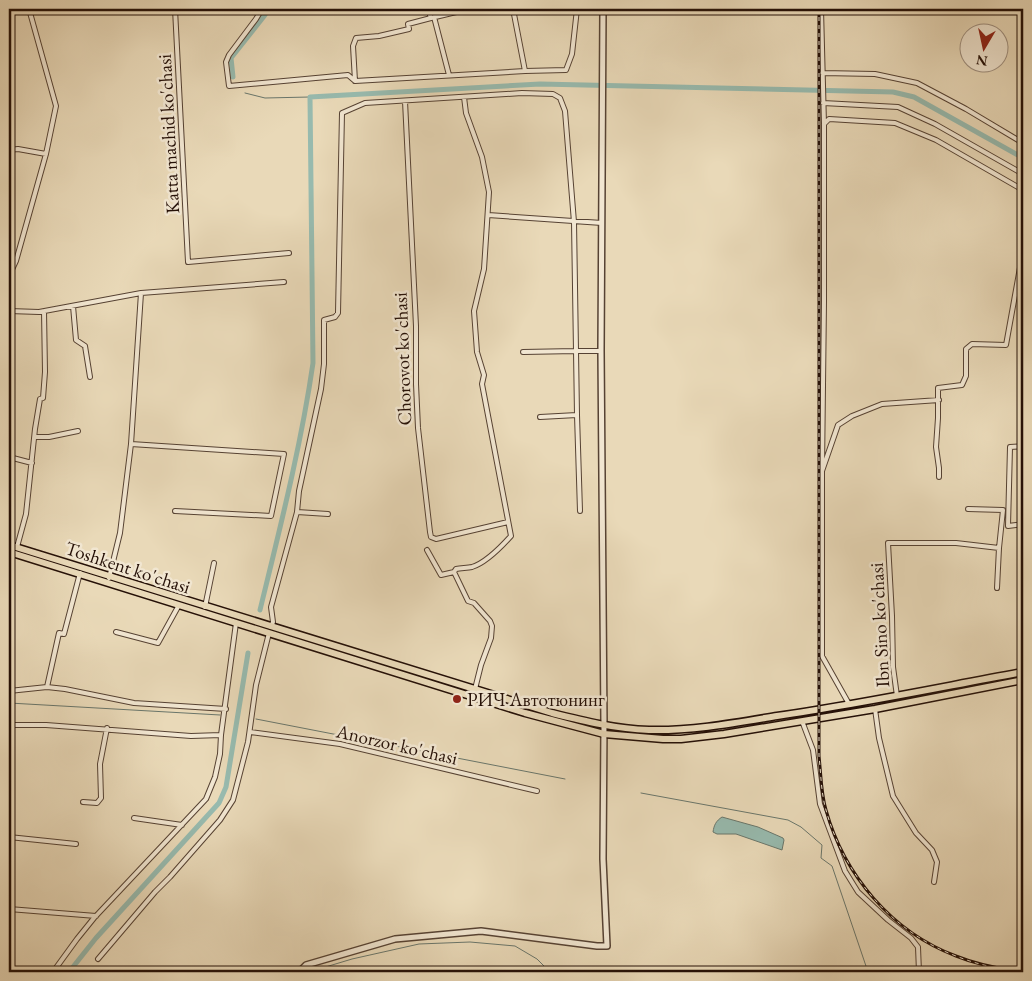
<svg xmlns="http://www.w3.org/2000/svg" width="1032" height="981" font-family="'EB Garamond',serif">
<rect width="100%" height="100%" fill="#e9d9b8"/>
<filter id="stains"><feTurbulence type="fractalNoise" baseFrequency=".004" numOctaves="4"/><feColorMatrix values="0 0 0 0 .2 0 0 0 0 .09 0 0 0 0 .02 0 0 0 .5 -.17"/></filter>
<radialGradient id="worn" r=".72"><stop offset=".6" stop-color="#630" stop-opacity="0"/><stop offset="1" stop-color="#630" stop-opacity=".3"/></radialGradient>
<path fill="#97baae" stroke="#69766b" d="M722,817L758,827L783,838L784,840L782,850L736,834H717L713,832C714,825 716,821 722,817Z"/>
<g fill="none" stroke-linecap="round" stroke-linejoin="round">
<path stroke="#69766b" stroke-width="1" d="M245,93L265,98L310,97
M9,703L220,715
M256,719L565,779
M641,793L788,820L801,827L822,845L821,858L832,866L868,972
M309,972L352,959L419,944L470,942L515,946L537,959L550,972"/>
<path stroke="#97baae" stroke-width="5" d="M233,77L231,58L265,15L266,9
M260,610C280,528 301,446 313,363L310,97L540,84L893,92L914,97L1023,158
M69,972L96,938L219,803L226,787L248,653"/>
<g stroke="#564233" stroke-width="6">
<path id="minor" d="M175,9L188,262L289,253
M262,9L256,19L229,55L226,62L229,86L348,75L355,81L525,71L513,9
M428,9L431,18L469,9
M821,9L824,124V301L822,471
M1006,9L1023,11
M434,17L449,75
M525,71L566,70L572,54L577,9
M822,73L875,74L917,83L966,109L1023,143
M355,81L353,46L356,38L379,36L409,29L408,24L431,18
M464,97L466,113L482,157L489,192L484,269L474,311L477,352L484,375L482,384L511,536C502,546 485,563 472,567C467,568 461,568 456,569L454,572L468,601L474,603L490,621L492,626L491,638L481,665L475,689
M405,101L416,326V384L418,428L430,532L431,537L436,539L508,522
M823,103L898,107L935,124L1023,174
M824,124L829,119L895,123L936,140L1023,190
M9,150L18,149L46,154
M488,215L602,223
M9,276L16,261L46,154L56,106L29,9
M73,306L76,340L85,346L90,377
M9,311L39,312L141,293L284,282
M577,415L580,511
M540,417L577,415L576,351H601
M35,437H49L78,431
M131,444L284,454L271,516L175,511
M9,457L32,463
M939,477V468L936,447L938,418V388L962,385L966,376V349L972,344L1006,345L1023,251
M968,509L1003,510L999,548L997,588
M297,512L328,514
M1008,526L1010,447L1023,446
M1008,526L1023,524
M17,547L26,514L35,429L40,399L43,398L45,372L44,311
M427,550L441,575L454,572
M109,578L120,533L131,444L141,293
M205,607L214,563
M271,627L273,622L271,607L297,512L299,491L321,389L324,364V320L335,317L338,313L342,113L365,103L522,93L553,94L560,98L565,111L574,222L576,351L523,352
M116,632L158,643L179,605
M47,687L59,633L64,634L80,573
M9,691L47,687L65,689L134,703L226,709
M897,696L893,667L892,616L888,543H956L999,548
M849,704L822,656V471L838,425L852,416L882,404L939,400
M875,709L879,738L893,796L916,833L932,850L937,862L934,882
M802,721L813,750L820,804L845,871L858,892L888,920L911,938L918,947L919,972
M9,725H46L191,736L221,735
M250,732L340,744L537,791
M83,802L97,803L101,798L100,764L107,728
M134,818L182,825
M9,837L76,844
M9,909L96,916
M98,959L155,892L170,877L220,820L233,800L248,742L256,685L269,633
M53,972L77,939L94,918L206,799L215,777L220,754L221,735L236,623"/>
</g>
<g stroke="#564233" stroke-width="8">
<path id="tertiary" d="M301,972V970L306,965L395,939L481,931L597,946H607L603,859L604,725L601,351L603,9"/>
</g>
<g stroke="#251007" stroke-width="9">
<path id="trunk" d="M9,545L552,713C584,721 616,729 649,730C692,731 735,723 777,716C860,704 941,687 1023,672
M9,552L525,713L604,734L663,739H681L724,734L875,709L1023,680"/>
</g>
<use href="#minor" stroke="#f1e6d1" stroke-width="4"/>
<use href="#tertiary" stroke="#f1e6d1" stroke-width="5"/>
<use href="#trunk" stroke="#e9d9b8" stroke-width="6"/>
<g stroke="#251007" stroke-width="3">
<path id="rail" d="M819,9V756C821,774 821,793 826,810C844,875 892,932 956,956C978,965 1000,969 1023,972"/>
</g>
<use href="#rail" stroke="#f1e6d1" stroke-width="1" stroke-dasharray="4" stroke-linecap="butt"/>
</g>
<circle fill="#8f2418" stroke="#f1e6d1" stroke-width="2" cx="457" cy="699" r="5"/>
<g text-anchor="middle" stroke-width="5" stroke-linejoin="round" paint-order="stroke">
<g font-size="19" fill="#251007" stroke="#f1e6d1">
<text transform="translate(168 134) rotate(-93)" y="7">Katta machid ko'chasi</text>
<text transform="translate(402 359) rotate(-92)" y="7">Chorovot ko'chasi</text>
<text transform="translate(128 567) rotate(18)" y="7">Toshkent ko'chasi</text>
<text transform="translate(879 625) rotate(-93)" y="7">Ibn Sino ko'chasi</text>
<text transform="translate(397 744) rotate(13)" y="7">Anorzor ko'chasi</text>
</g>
<g font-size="19" fill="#251007" stroke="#f1e6d1" text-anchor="start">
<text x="467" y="706">РИЧ Автотюнинг</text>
</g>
</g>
<rect width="1032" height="981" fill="none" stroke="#e9d9b8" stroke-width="30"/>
<rect x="10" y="10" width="1012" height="961" fill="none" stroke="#251007" stroke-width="2.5"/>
<rect x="15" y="15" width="1002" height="951" fill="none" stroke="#251007"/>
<g transform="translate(984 48) rotate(189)"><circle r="24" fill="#f1e6d1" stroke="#9f9080"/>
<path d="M0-4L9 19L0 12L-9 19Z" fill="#8f2418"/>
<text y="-8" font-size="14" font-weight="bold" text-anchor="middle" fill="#251007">N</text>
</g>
<rect width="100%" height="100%" filter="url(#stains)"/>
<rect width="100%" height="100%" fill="url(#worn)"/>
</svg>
